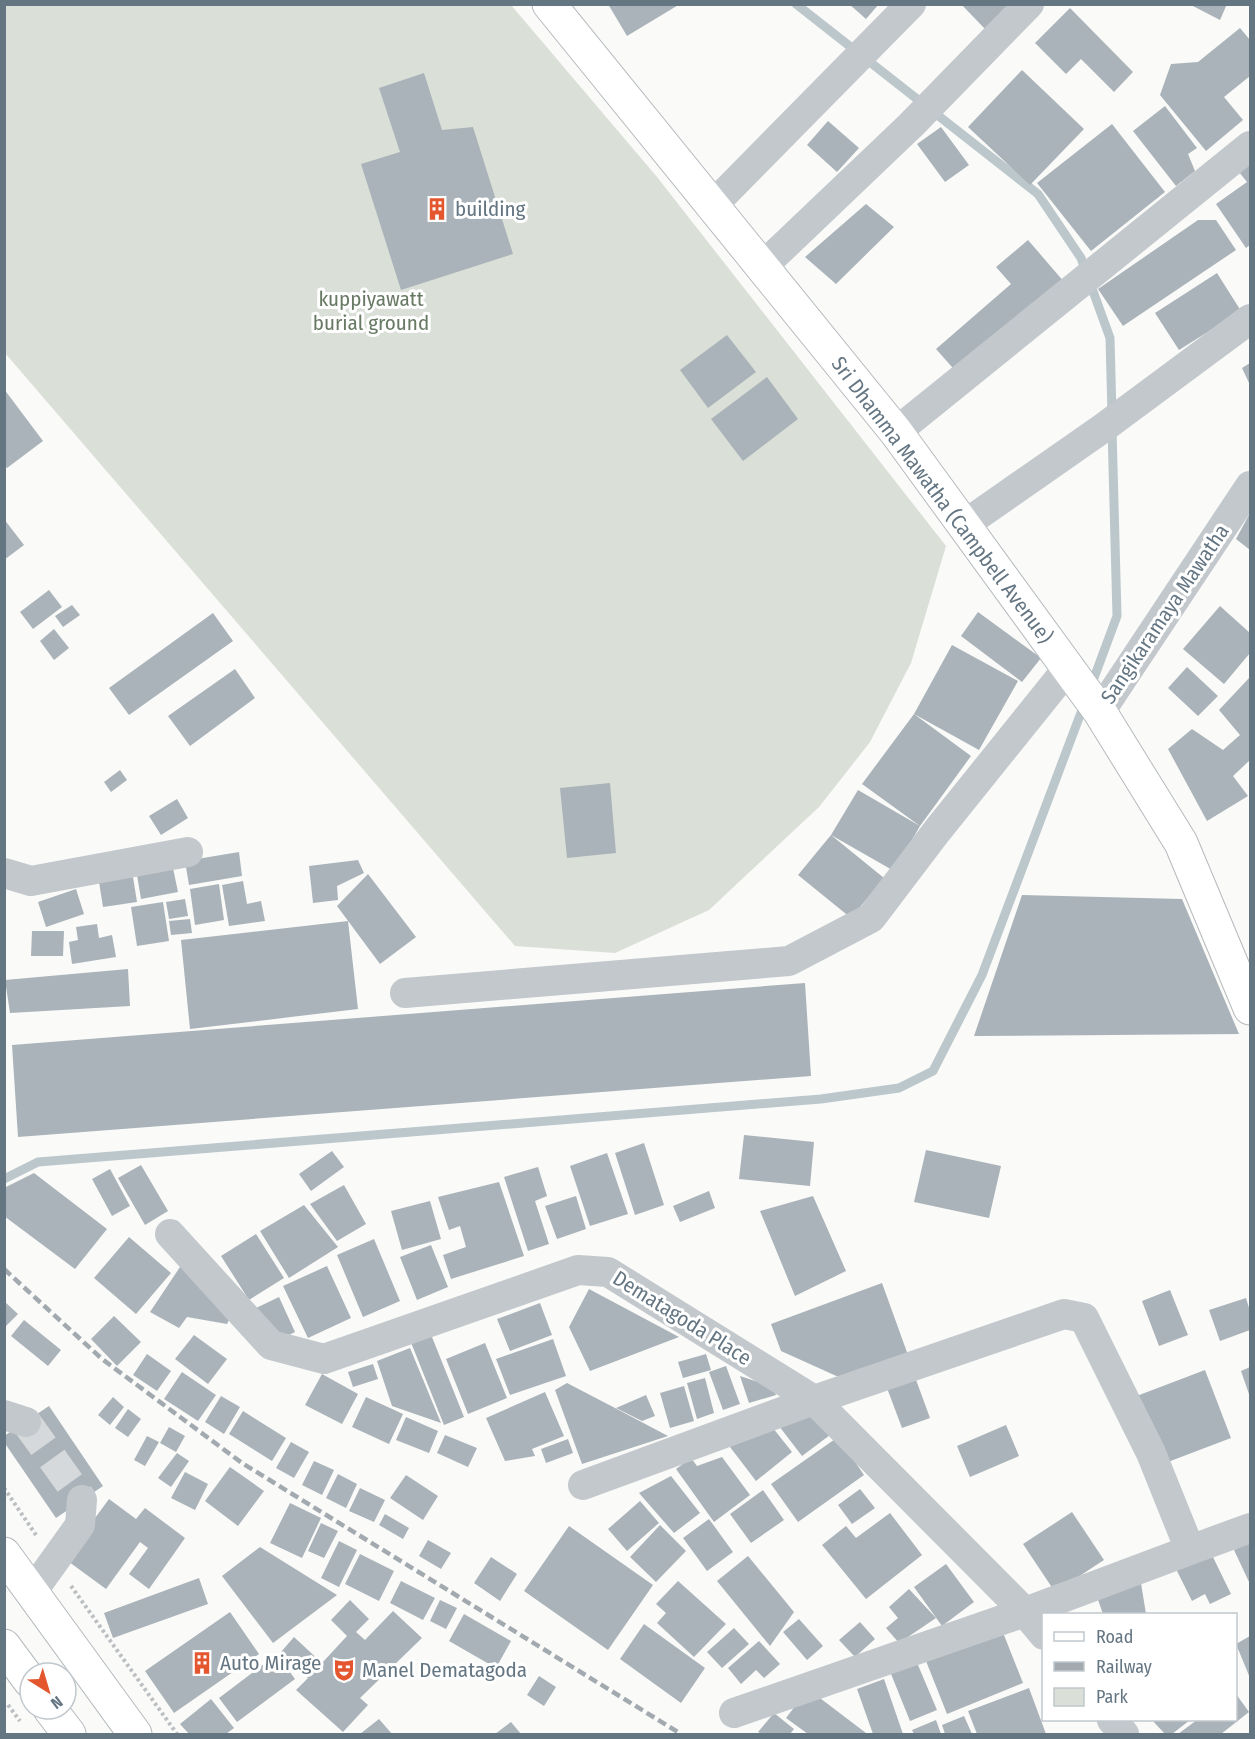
<svg xmlns="http://www.w3.org/2000/svg" width="1255" height="1739" font-family="'Fira Sans Condensed',sans-serif">
<rect width="100%" height="100%" fill="#fafaf8"/>
<path fill="#dadfd7" d="M4,5H511L657,177L946,546L911,663L870,742L819,807L709,910L615,953L515,946L5,353Z"/>
<g fill="none" stroke-linecap="round" stroke-linejoin="round">
<path stroke="#bbc7cb" stroke-width="9" d="M796,4L1038,194L1081,258L1110,338L1112,415
M1091,686L1117,616L1112,429
M4,1179L38,1162L821,1099L899,1088L933,1071L982,975L1085,702"/>
</g>
<path fill="#aab3b9" d="M608,4H680L627,36Z
M849,4H879L866,19Z
M961,4H1010L985,29Z
M1189,4H1227L1220,20Z
M1070,8L1133,72L1114,92L1081,59L1066,74L1035,43Z
M1240,28L1250,40V76L1224,97L1243,120L1206,151L1160,95L1171,64L1198,62Z
M1022,70L1084,129L1030,185L968,127Z
M424,73L442,130L473,127L513,254L401,290L361,164L400,152L379,88Z
M1165,106L1197,148L1188,154L1195,171L1176,186L1133,131Z
M828,121L859,148L837,172L807,145Z
M1112,124L1165,192L1091,251L1037,183Z
M941,127L969,165L945,182L917,144Z
M1250,164V245L1246,248L1216,204L1247,182L1239,172Z
M866,204L894,227L836,284L805,257Z
M1198,220H1216L1236,250L1123,326L1098,289Z
M1028,240L1065,283L959,375L936,349L1011,284L996,267Z
M1217,273L1241,311L1179,350L1155,313Z
M727,335L756,372L708,408L680,370Z
M1250,363V385L1242,368Z
M767,377L798,419L743,461L711,419Z
M4,389L43,441L7,468L4,465Z
M1250,513V550L1236,539Z
M4,519L24,545L4,560Z
M49,590L62,607L33,629L20,612Z
M72,605L80,615L63,627L55,616Z
M1220,606L1250,633V653L1224,684L1183,649Z
M978,612L1041,658L1022,682L961,636Z
M213,613L233,641L129,715L109,688Z
M54,629L69,648L54,660L40,641Z
M952,645L1018,681L979,750L914,714Z
M1187,667L1218,696L1198,716L1168,688Z
M235,669L255,698L190,746L168,716Z
M1250,677V760L1233,776L1248,796L1207,821L1168,749L1192,729L1223,750L1240,735L1219,710Z
M914,714L971,756L920,826L862,784Z
M120,770L127,780L111,792L104,782Z
M610,783L616,853L567,858L560,788Z
M858,790L920,826L894,871L831,835Z
M177,799L188,818L161,835L149,816Z
M831,835L884,878L851,918L798,875Z
M239,852L242,876L189,885L185,861Z
M358,860L364,873L337,886L338,900L313,903L309,866Z
M173,868L178,892L141,899L137,875Z
M368,874L416,937L380,964L337,906Z
M133,877L137,902L103,907L99,882Z
M243,881L247,904L261,901L265,921L229,926L222,885Z
M219,884L224,920L195,925L190,889Z
M76,889L84,914L46,927L38,902Z
M1022,895L1182,899L1239,1034L974,1036Z
M185,899L188,916L169,919L166,902Z
M163,902L169,941L137,946L131,907Z
M190,919L192,933L171,935L169,921Z
M348,921L358,1009L190,1029L181,940Z
M97,924L99,938L112,935L116,957L72,964L69,942L78,940L76,927Z
M32,931H64L63,956H31Z
M128,969L130,1006L10,1013L5,980Z
M805,983L811,1076L18,1137L12,1045Z
M744,1135L814,1142L810,1186L739,1179Z
M644,1143L664,1205L635,1215L615,1153Z
M926,1150L1001,1166L989,1218L914,1202Z
M332,1151L344,1167L311,1191L299,1174Z
M607,1153L628,1214L590,1226L570,1166Z
M141,1165L168,1211L145,1225L118,1178Z
M538,1167L547,1196L535,1201L549,1244L528,1251L504,1177Z
M110,1169L130,1206L112,1216L92,1179Z
M34,1173L107,1229L75,1269L4,1216V1188Z
M499,1182L524,1256L451,1279L443,1255L466,1247L460,1226L449,1230L438,1197Z
M344,1185L366,1224L337,1241L310,1204Z
M709,1191L715,1208L680,1222L673,1206Z
M576,1196L586,1229L557,1239L545,1206Z
M813,1196L846,1271L795,1296L760,1211Z
M430,1201L441,1239L402,1250L391,1211Z
M304,1205L338,1247L289,1278L260,1231Z
M256,1234L284,1278L249,1300L221,1256Z
M129,1237L171,1273L136,1314L94,1278Z
M374,1239L400,1301L363,1317L337,1255Z
M431,1245L448,1287L417,1300L400,1257Z
M184,1261L231,1316L227,1324L187,1317L179,1328L150,1312Z
M327,1266L351,1318L308,1338L283,1286Z
M882,1283L908,1355L843,1379L781,1351L771,1324Z
M589,1289L679,1337L590,1371L569,1327Z
M1170,1290L1188,1335L1159,1346L1142,1301Z
M279,1297L295,1332L279,1340L252,1310Z
M1246,1298L1250,1311V1330L1220,1341L1209,1310Z
M4,1301L18,1314L4,1328Z
M540,1303L552,1335L510,1351L497,1319Z
M114,1316L141,1342L117,1366L91,1339Z
M24,1320L61,1350L48,1366L11,1336Z
M430,1332L464,1417L444,1425L410,1340Z
M194,1335L227,1359L208,1384L175,1359Z
M553,1339L566,1376L510,1395L496,1359Z
M485,1343L507,1398L468,1414L446,1359Z
M410,1348L441,1423L392,1406L377,1361Z
M147,1354L171,1371L157,1391L133,1375Z
M706,1354L711,1370L683,1378L678,1362Z
M373,1364L378,1379L353,1387L348,1372Z
M726,1366L740,1404L723,1410L709,1372Z
M1250,1367V1397L1241,1371Z
M1205,1370L1231,1438L1160,1465L1134,1397Z
M182,1372L216,1395L198,1421L164,1399Z
M322,1374L358,1394L342,1424L305,1405Z
M740,1376L773,1387L776,1395L749,1403Z
M915,1377L930,1418L902,1428L887,1388Z
M705,1378L714,1413L697,1419L687,1383Z
M567,1383L615,1408L668,1436L582,1464L555,1390Z
M684,1386L694,1421L670,1428L660,1393Z
M545,1392L564,1436L532,1449L535,1456L505,1461L486,1418Z
M646,1395L655,1416L642,1421L616,1408Z
M221,1396L240,1407L224,1434L205,1422Z
M113,1397L124,1407L110,1425L98,1415Z
M366,1397L403,1414L389,1444L352,1427Z
M49,1406L103,1486L56,1518L4,1442V1436Z
M128,1409L141,1419L128,1437L115,1428Z
M810,1410L830,1435L802,1456L779,1426Z
M243,1411L286,1438L272,1461L229,1434Z
M406,1417L438,1431L429,1453L396,1440Z
M769,1423L792,1452L756,1481L730,1447Z
M1006,1425L1019,1456L970,1477L957,1446Z
M169,1427L185,1436L176,1452L160,1443Z
M445,1435L477,1448L468,1467L437,1453Z
M147,1436L159,1442L145,1466L134,1460Z
M838,1437L864,1475L798,1522L771,1484Z
M568,1439L573,1453L546,1463L541,1449Z
M291,1442L309,1452L294,1478L276,1468Z
M177,1453L189,1461L171,1487L158,1478Z
M722,1457L750,1495L714,1522L676,1469L691,1458L697,1466Z
M314,1461L334,1470L322,1495L302,1485Z
M230,1467L264,1491L238,1526L205,1501Z
M185,1472L208,1484L195,1510L171,1498Z
M338,1474L357,1484L346,1508L326,1498Z
M406,1475L438,1496L423,1520L390,1498Z
M671,1476L700,1513L674,1533L639,1493Z
M360,1488L385,1500L374,1522L349,1511Z
M860,1489L875,1508L852,1524L838,1505Z
M763,1490L784,1520L751,1543L730,1514Z
M109,1499L136,1519L145,1508L185,1538L149,1589L129,1574L148,1548L140,1542L106,1589L65,1559Z
M640,1501L659,1523L627,1551L608,1529Z
M290,1503L321,1518L302,1558L270,1543Z
M1072,1512L1104,1560L1055,1592L1023,1544Z
M890,1513L922,1555L866,1599L822,1545L846,1526L856,1538Z
M385,1514L409,1528L403,1539L379,1525Z
M709,1519L733,1552L707,1571L683,1538Z
M321,1523L338,1531L324,1558L308,1551Z
M660,1525L686,1551L656,1582L630,1557Z
M569,1526L653,1585L608,1650L524,1591Z
M428,1540L451,1553L441,1569L419,1556Z
M339,1541L357,1550L339,1587L321,1578Z
M1250,1542V1584L1234,1550Z
M260,1547L337,1595L273,1643L222,1576Z
M1210,1551L1231,1594L1210,1604L1205,1594L1192,1601L1176,1569Z
M360,1554L394,1571L379,1601L345,1584Z
M748,1556L794,1612L770,1646L717,1581Z
M491,1557L517,1574L500,1601L474,1583Z
M946,1564L974,1602L942,1626L914,1587Z
M1140,1577L1146,1614H1103L1096,1594Z
M199,1578L208,1604L113,1638L104,1613Z
M401,1581L435,1598L423,1620L390,1603Z
M678,1581L726,1624L694,1657L657,1623L666,1613L656,1604Z
M909,1589L936,1618L899,1643L886,1628L898,1618L889,1607Z
M350,1600L369,1619L356,1632L365,1640L393,1611L422,1638L360,1698L368,1705L343,1732L296,1690L308,1678L281,1652L294,1637L322,1663L347,1636L331,1620Z
M440,1600L457,1608L446,1629L430,1621Z
M230,1612L259,1654L174,1713L145,1671Z
M464,1614L511,1641L496,1668L449,1641Z
M799,1619L823,1646L807,1660L783,1632Z
M860,1622L875,1639L855,1657L839,1640Z
M644,1624L705,1668L681,1703L620,1659Z
M734,1628L749,1644L722,1668L707,1652Z
M1002,1630L1023,1683L947,1714L926,1661Z
M1250,1636V1678L1236,1644Z
M759,1641L780,1664L764,1678L756,1670L741,1684L728,1668Z
M277,1654L295,1679L237,1722L219,1698Z
M915,1658L937,1710L910,1721L889,1669Z
M539,1676L556,1687L544,1706L527,1695Z
M884,1679L903,1734H873L857,1689Z
M1029,1688L1046,1734H977L968,1711Z
M808,1689L866,1733L865,1734H808L786,1718Z
M1236,1694L1249,1712L1221,1734H1178L1197,1720H1236Z
M211,1699L234,1728L226,1734H189L180,1724Z
M774,1713L794,1729L790,1734H762L758,1732Z
M964,1716L972,1734H945L942,1725Z
M379,1719L392,1734H360Z
M936,1720L941,1734H914L912,1730Z
M1152,1720H1190L1172,1734H1165Z
M511,1722L521,1734H495Z"/>
<g fill="none" stroke-linecap="round" stroke-linejoin="round">
<path stroke="#d5d9db" stroke-width="30" stroke-dasharray="30 15" stroke-linecap="butt" d="M26,1422L82,1500"/>
<g stroke="#b5babe" stroke-width="35">
<path id="major" d="M549,4L896,432L1100,712L1181,843L1250,1008"/>
</g>
<g stroke="#b4b9bd" stroke-width="35">
<path id="highway" d="M4,1554L135,1734
M4,1646L30,1681
M50,1709L69,1734"/>
</g>
<path stroke="#bbbfc2" stroke-width="4" stroke-dasharray="3 3" stroke-linecap="butt" d="M4,1488L36,1535
M71,1586L177,1734
M8,1705L20,1721"/>
<path stroke="#c3c8cc" stroke-width="30" d="M711,207L911,4
M761,268L911,125L1029,4
M896,432L1250,146
M964,525L1103,428L1250,319
M1100,712L1250,486
M4,873L31,881L188,852
M405,993L789,961L871,918L937,831L1068,668
M170,1234L271,1345L324,1359L578,1270L608,1272L814,1400L1025,1612L1044,1635
M4,1415L26,1422
M583,1485L814,1400L1064,1314L1084,1318L1151,1453L1190,1550L1025,1612L734,1713
M1190,1550L1250,1528
M32,1592L80,1525L82,1500
M1112,1720L1124,1734"/>
<use href="#major" stroke="#fff" stroke-width="33"/>
<use href="#highway" stroke="#fff" stroke-width="33"/>
<path stroke="#a2aab0" stroke-width="4.5" stroke-dasharray="9 4.5" stroke-linecap="butt" d="M4,1269L102,1359L242,1463L681,1734"/>
</g>
<defs>
<g id="building-bare" transform="scale(1.8)"><path d="M-4-6H4V6H1V3H-1V6H-4ZM-2.5-4.3h1.7v1.8h-1.7ZM.8-4.3h1.7v1.8H.8ZM-2.5-1h1.7V.8h-1.7ZM.8-1h1.7V.8H.8Z" fill="#e4572e" stroke="#fff" stroke-width="2.5" paint-order="stroke"/></g>
<g id="theatre-bare" transform="scale(1.8)"><path d="M-5-5.5Q0-4 5-5.5V0Q5 5 0 6Q-5 5-5 0ZM-3.3-2.5H-1v1.5H-3.3ZM1-2.5H3.3v1.5H1ZM-2.8 1Q0 5.5 2.8 1Z" fill="#e4572e" stroke="#fff" stroke-width="2.5" paint-order="stroke"/></g>
</defs>
<g fill-rule="evenodd">
<use href="#building-bare" x="437" y="209"/>
<use href="#building-bare" x="202" y="1663"/>
<use href="#theatre-bare" x="344" y="1670"/>
</g>
<g text-anchor="middle" stroke-width="6" stroke-linejoin="round" paint-order="stroke">
<g font-size="21" fill="#657683" stroke="#fff" text-anchor="start">
<text x="455" y="216">building</text>
<text x="220" y="1670">Auto Mirage</text>
<text x="362" y="1677">Manel Dematagoda</text>
</g>
<g font-size="21" fill="#687a64" stroke="#fff">
<text x="371" y="306">kuppiyawatt<tspan x="371" dy="24">burial ground</tspan></text>
</g>
<g font-size="21" fill="#657683" stroke="#fff">
<text transform="translate(942 500) rotate(53)" y="7">Sri Dhamma Mawatha (Campbell Avenue)</text>
<text transform="translate(1165 614) rotate(-56)" y="7">Sangikaramaya Mawatha</text>
<text transform="translate(682 1318) rotate(32)" y="7">Dematagoda Place</text>
</g>
</g>
<rect width="1255" height="1739" fill="none" stroke="#657683" stroke-width="12"/>
<rect x="1042" y="1613" width="195" height="108" fill="#ffffff" stroke="#c1c8cd" stroke-width="1.5"/>
<rect x="1054" y="1632" width="30" height="9" fill="#ffffff" stroke="#c1c8cd" stroke-width="1.5"/>
<text x="1096" y="1643" font-size="18" fill="#657683">Road</text>
<rect x="1054" y="1662" width="30" height="9" fill="#a2aab0" stroke="#c1c8cd" stroke-width="1.5"/>
<text x="1096" y="1673" font-size="18" fill="#657683">Railway</text>
<rect x="1054" y="1688" width="30" height="18" fill="#dadfd7" stroke="#c1c8cd" stroke-width="1.5"/>
<text x="1096" y="1703" font-size="18" fill="#657683">Park</text>
<g transform="translate(48 1691) rotate(143)"><circle r="28" fill="#ffffff" stroke="#c1c8cd" stroke-width="1.5"/>
<path d="M0-4.5L10 22L0 15L-10 22Z" fill="#e4572e"/>
<text y="-9" font-size="16" font-weight="bold" text-anchor="middle" fill="#657683">N</text>
</g>
</svg>
